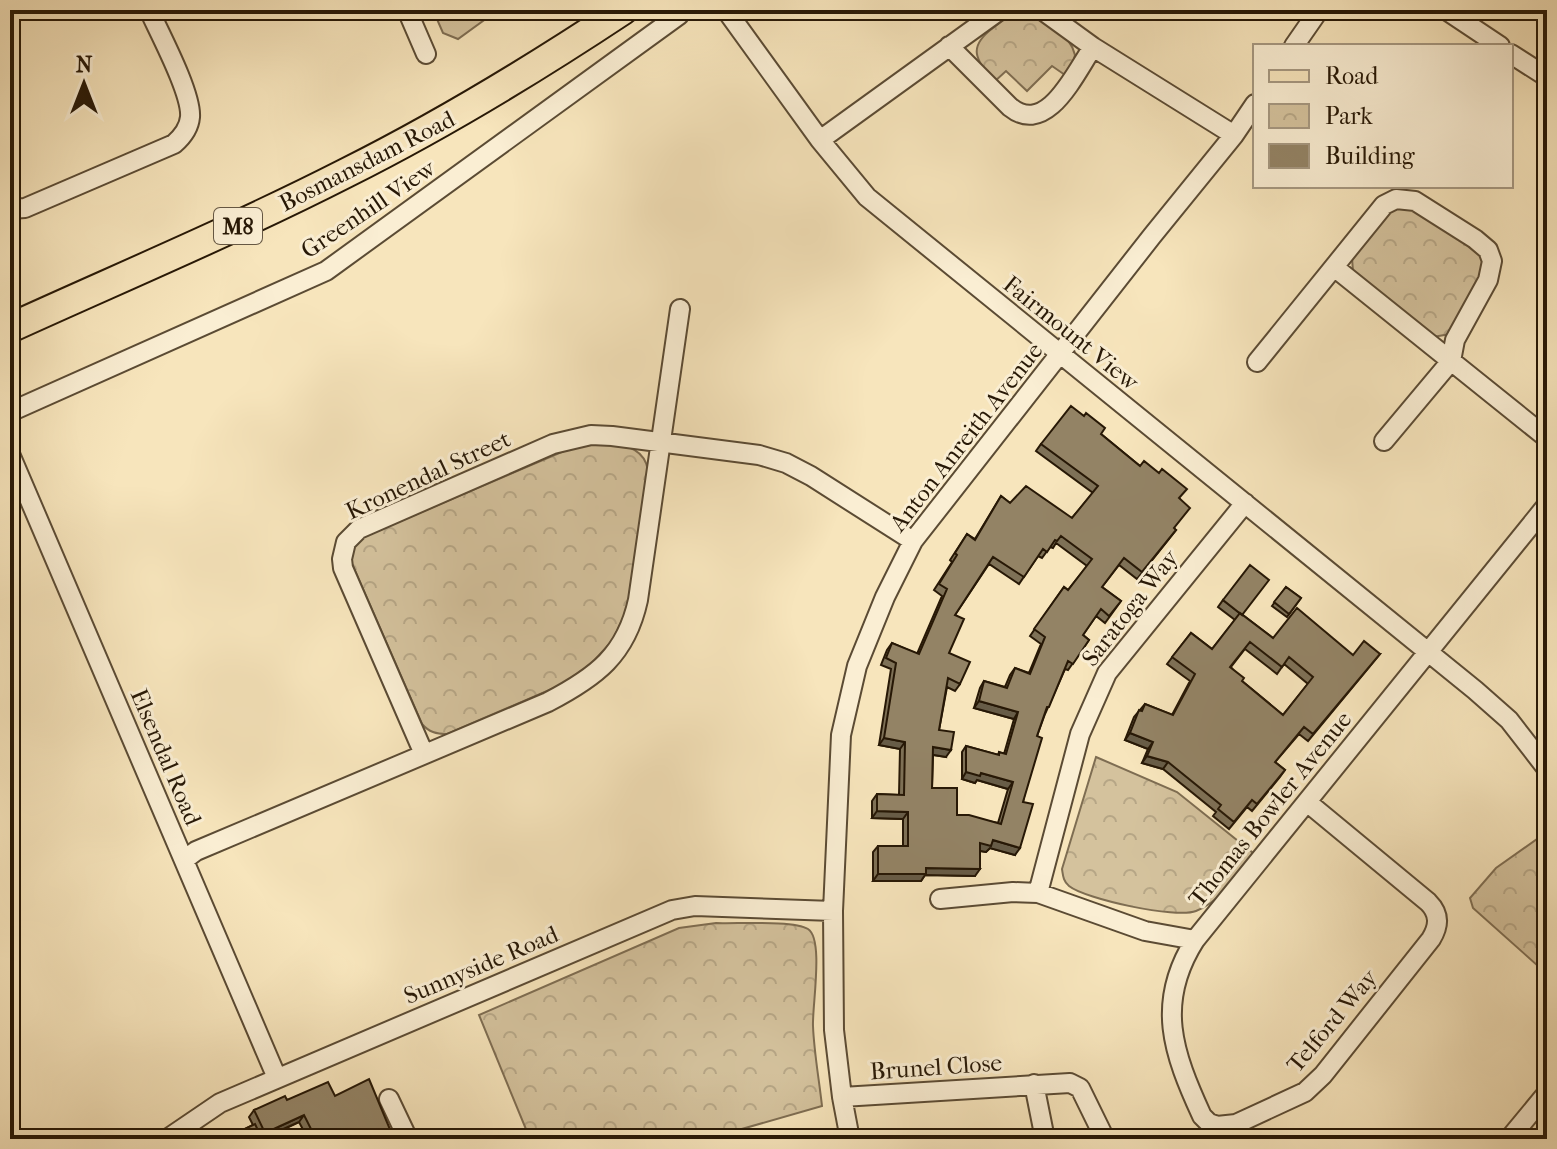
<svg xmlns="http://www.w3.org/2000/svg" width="1557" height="1149" font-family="'IM FELL French Canon',serif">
<defs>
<pattern id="park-crowns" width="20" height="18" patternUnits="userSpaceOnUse" patternTransform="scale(2)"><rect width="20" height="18" fill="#d4c29d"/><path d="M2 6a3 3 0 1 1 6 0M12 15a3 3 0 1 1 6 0" fill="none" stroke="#b6a686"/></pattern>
</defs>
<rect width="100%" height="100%" fill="#f7e5bc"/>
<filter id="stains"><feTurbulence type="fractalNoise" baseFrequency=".0025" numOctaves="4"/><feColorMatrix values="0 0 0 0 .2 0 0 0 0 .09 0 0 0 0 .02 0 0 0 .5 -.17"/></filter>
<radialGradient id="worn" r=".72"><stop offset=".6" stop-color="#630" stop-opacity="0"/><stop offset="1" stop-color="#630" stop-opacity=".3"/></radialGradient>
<path fill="#d4c29d" stroke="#7e6d52" stroke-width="2" d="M433,10H498L458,39L443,33Z"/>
<path fill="url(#park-crowns)" stroke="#7e6d52" stroke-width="2" d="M1021,11C1041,14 1071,35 1075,55L1072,66L1065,75L1052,66L1027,91L1006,71L994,82C977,60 966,48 993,28C1002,21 1010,14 1021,11Z
M1393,208H1411L1479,252L1484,262L1482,273L1450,334L1433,337L1353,271L1352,258L1355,252Z
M607,442C626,446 644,448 648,470L627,610L612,641L591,664L561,685L447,734C436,734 429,732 422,724L352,564C350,552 354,544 363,537L578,445Z
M1096,757L1177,792L1253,853C1237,874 1222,901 1196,911C1176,919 1085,899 1069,886C1063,881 1063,875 1062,869Z
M1547,832V974L1473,908L1470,898L1496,868Z
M716,923C735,924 794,920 808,929C824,939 812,1007 813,1026C814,1052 819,1079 822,1106L707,1139H530L479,1015L679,928Z"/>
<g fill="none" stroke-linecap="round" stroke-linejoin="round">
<g stroke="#5b4b34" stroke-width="22">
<path id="street" d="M407,10L426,54
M726,10L820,140L867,197L1475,690L1509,720L1547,769
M1042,10L1093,47L1234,135
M1446,10L1500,46
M949,46L1010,107C1047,137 1075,73 1093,47
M1294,46L1319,10
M1511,54L1547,77
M820,140L1000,10
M10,209L25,208L174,144C182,137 189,129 190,117C192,94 160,34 149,10
M1334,267L1547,438
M1257,362L1384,205L1396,199L1415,201L1475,239L1488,250L1492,261L1488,280L1455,340L1451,361L1384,441
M10,412L326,271L679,15
M10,454L277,1078
M424,754L343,568L342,559L346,542L359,529L553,444L591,435L612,436L759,455L786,463L811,476L913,541
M184,860L196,851L548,702C596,677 626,655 638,600L680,309
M1038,893L1080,734L1107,673L1245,503
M940,899L1013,892L1038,893L1145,931L1195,940L1547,505
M1195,940C1155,1003 1173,1053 1202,1116L1209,1123L1217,1126L1236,1124L1305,1092L1323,1075L1431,939C1439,926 1440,914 1428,902L1307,802
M1034,1084L1045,1139
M842,1097L1070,1083L1080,1088L1105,1139
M389,1099L408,1139
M167,1139L220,1103L672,910L695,906L833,911
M850,1139L842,1097L834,1030L833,911L841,735L857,666L885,597L913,541L1152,236L1234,135L1255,104
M1509,1139L1547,1093"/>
</g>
<g stroke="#271806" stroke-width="32">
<path id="primary" d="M10,328C122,277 236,229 346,173C442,125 534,69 623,10"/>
</g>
<use href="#street" stroke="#faeed3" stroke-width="18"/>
<use href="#primary" stroke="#f7e5bc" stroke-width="28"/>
</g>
<path fill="#7e7157" stroke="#271806" stroke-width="2" fill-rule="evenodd" d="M1101,434L1180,499L1174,529L1176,530L1137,579L1119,565L1102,587L1121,601L1105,623L1096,616L1083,635L1089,640L1068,670L1065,669L1045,714L1037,736L1023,802L1015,855L990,848L986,852L980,851L975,876L925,875L921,881H873V852L878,846H903V819L872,818V801L877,794L899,795L900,749L879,745L891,669L881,665L887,650L892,643L917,654L942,596L934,590L952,562L950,560L967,534L975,539L1001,496L1010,503L1072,518L1093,493L1036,451L1041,444ZM1056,543L1087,566L1068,590L1064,587L1030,636L1041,644L1029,673L1015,668L1010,675L1005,687L984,681L980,688L974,708L1014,719L1004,754L999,752L998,755L966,746L962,752V779L975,783L977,780L1008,789L998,823L957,815L932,788L933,755L946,757L939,730L947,687L955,691L960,684L949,653L955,615L989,564L1019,584L1038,556L1042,558L1050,547L1053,548Z
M1286,587L1301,598L1287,617L1272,606Z
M1223,600L1273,638L1353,655L1380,654L1308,741L1299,734L1275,762L1285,770L1280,777L1252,811L1247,807L1229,829L1213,816L1216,812L1163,769L1142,763L1148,749L1125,740L1134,717L1145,704L1172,715L1190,681L1167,664L1191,633L1212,649L1235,620L1218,607ZM1245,649L1277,674L1284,664L1308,684L1283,715L1242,681L1231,667Z
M335,1096L394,1139H308L299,1122L263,1139H225L253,1125L249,1117L254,1110L287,1100Z"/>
<path fill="#675c47" stroke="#271806" stroke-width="2" d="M979,701L1018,712L1014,719L974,708Z
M1130,733L1153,742L1148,749L1125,740Z
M884,738L905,742L900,749L879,745Z
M933,747L951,750L946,757L928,754Z
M1147,756L1168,762L1163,769L1142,763Z
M966,772L981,773L1013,782L1008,789L977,780L975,783L962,779Z
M877,811L908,812L903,819L872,818Z
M993,840L1020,848L1015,855L990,848L986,852L975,850L980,843Z
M926,868L980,869L975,876L925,875L921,881H873L878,874Z
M304,1115L299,1122L261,1139L265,1133Z"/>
<path fill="#938365" stroke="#271806" stroke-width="2" fill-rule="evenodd" d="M1071,406L1084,416L1086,413L1105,428L1101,434L1140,466L1144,461L1159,473L1162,469L1187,489L1179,498L1190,508L1174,528L1176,530L1142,572L1124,558L1102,587L1121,601L1109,616L1101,609L1083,635L1089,640L1073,664L1068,661L1049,707H1047L1037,736L1042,738L1023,802L1033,804L1020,848L993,840L991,846L980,843V869L926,868V874H878V846H908V812L877,811V794L904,795L905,742L884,738L896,663L886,658L892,643L919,654L947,589L939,584L957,555L955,553L967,534L975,540L1001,496L1010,503L1026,486L1072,518L1098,486L1041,444ZM1061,536L1092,559L1068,590L1064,587L1034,629L1045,637L1030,674L1015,668L1007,688L984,681L979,701L1018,712L1006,754L999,752V755L966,746V772L980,776L981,773L1013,782L1001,824L969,815H957V788H932L933,747L951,750L954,732L939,730L948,678L960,684L970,662L949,653L964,619L955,615L993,557L1024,577L1043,549L1047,552L1055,540L1057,541Z
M1250,565L1269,580L1242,615L1223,600Z
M1286,587L1301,598L1289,614L1274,602Z
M1297,608L1353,655L1364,641L1380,654L1313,734L1304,727L1275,762L1285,770L1257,804L1252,800L1234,822L1218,809L1221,805L1168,762L1147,756L1153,742L1130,733L1139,710L1142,711L1145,704L1173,715L1195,674L1172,657L1191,633L1212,649L1240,613L1273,638ZM1250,642L1282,667L1289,657L1313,677L1283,715L1242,681L1244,678L1230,667Z
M369,1079L394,1139H316L304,1115L265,1133L254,1110L285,1096L287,1100L328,1082L335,1096Z
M255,1124L262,1139H226V1138Z"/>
<g text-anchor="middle" stroke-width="6" stroke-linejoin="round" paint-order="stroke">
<rect fill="#faeed3" stroke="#665844" stroke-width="2" x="214" y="208" width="48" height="36" rx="6"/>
<g font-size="22" font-weight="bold" fill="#271806">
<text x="238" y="234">M8</text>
</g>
<g font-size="24" fill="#271806" stroke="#faeed3">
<text transform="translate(367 161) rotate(-27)" y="8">Bosmansdam Road</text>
<text transform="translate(368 209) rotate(-34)" y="8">Greenhill View</text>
<text transform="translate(1071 333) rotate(39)" y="8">Fairmount View</text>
<text transform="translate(966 437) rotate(-52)" y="8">Anton Anreith Avenue</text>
<text transform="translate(428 475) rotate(-25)" y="8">Kronendal Street</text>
<text transform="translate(1130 608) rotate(-52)" y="8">Saratoga Way</text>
<text transform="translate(166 757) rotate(67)" y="8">Elsendal Road</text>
<text transform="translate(1270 809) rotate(-51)" y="8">Thomas Bowler Avenue</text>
<text transform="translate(481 965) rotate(-23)" y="8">Sunnyside Road</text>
<text transform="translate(1332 1021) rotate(-50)" y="8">Telford Way</text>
<text transform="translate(936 1067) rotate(-4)" y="8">Brunel Close</text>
</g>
</g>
<rect width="1557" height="1149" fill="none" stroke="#f7e5bc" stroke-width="40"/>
<rect x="12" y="12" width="1533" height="1125" fill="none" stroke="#271806" stroke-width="4"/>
<rect x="20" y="20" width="1517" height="1109" fill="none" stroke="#271806" stroke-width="2"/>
<rect x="1253" y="44" width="260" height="144" fill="#faeed3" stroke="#a69881" stroke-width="2"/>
<rect x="1269" y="70" width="40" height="12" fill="#f7e5bc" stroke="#a69881" stroke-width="2"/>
<text x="1325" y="84" font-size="24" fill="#271806">Road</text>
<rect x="1269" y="104" width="40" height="24" fill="url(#park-crowns)" stroke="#a69881" stroke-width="2"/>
<text x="1325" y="124" font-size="24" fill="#271806">Park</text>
<rect x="1269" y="144" width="40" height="24" fill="#938365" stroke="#a69881" stroke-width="2"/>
<text x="1325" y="164" font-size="24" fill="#271806">Building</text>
<g transform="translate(84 84)" stroke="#faeed3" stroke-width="6" paint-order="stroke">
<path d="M0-6L14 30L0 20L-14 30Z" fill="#271806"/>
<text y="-12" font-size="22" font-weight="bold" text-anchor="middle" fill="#271806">N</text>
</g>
<rect width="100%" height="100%" filter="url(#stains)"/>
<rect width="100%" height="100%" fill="url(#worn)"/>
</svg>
